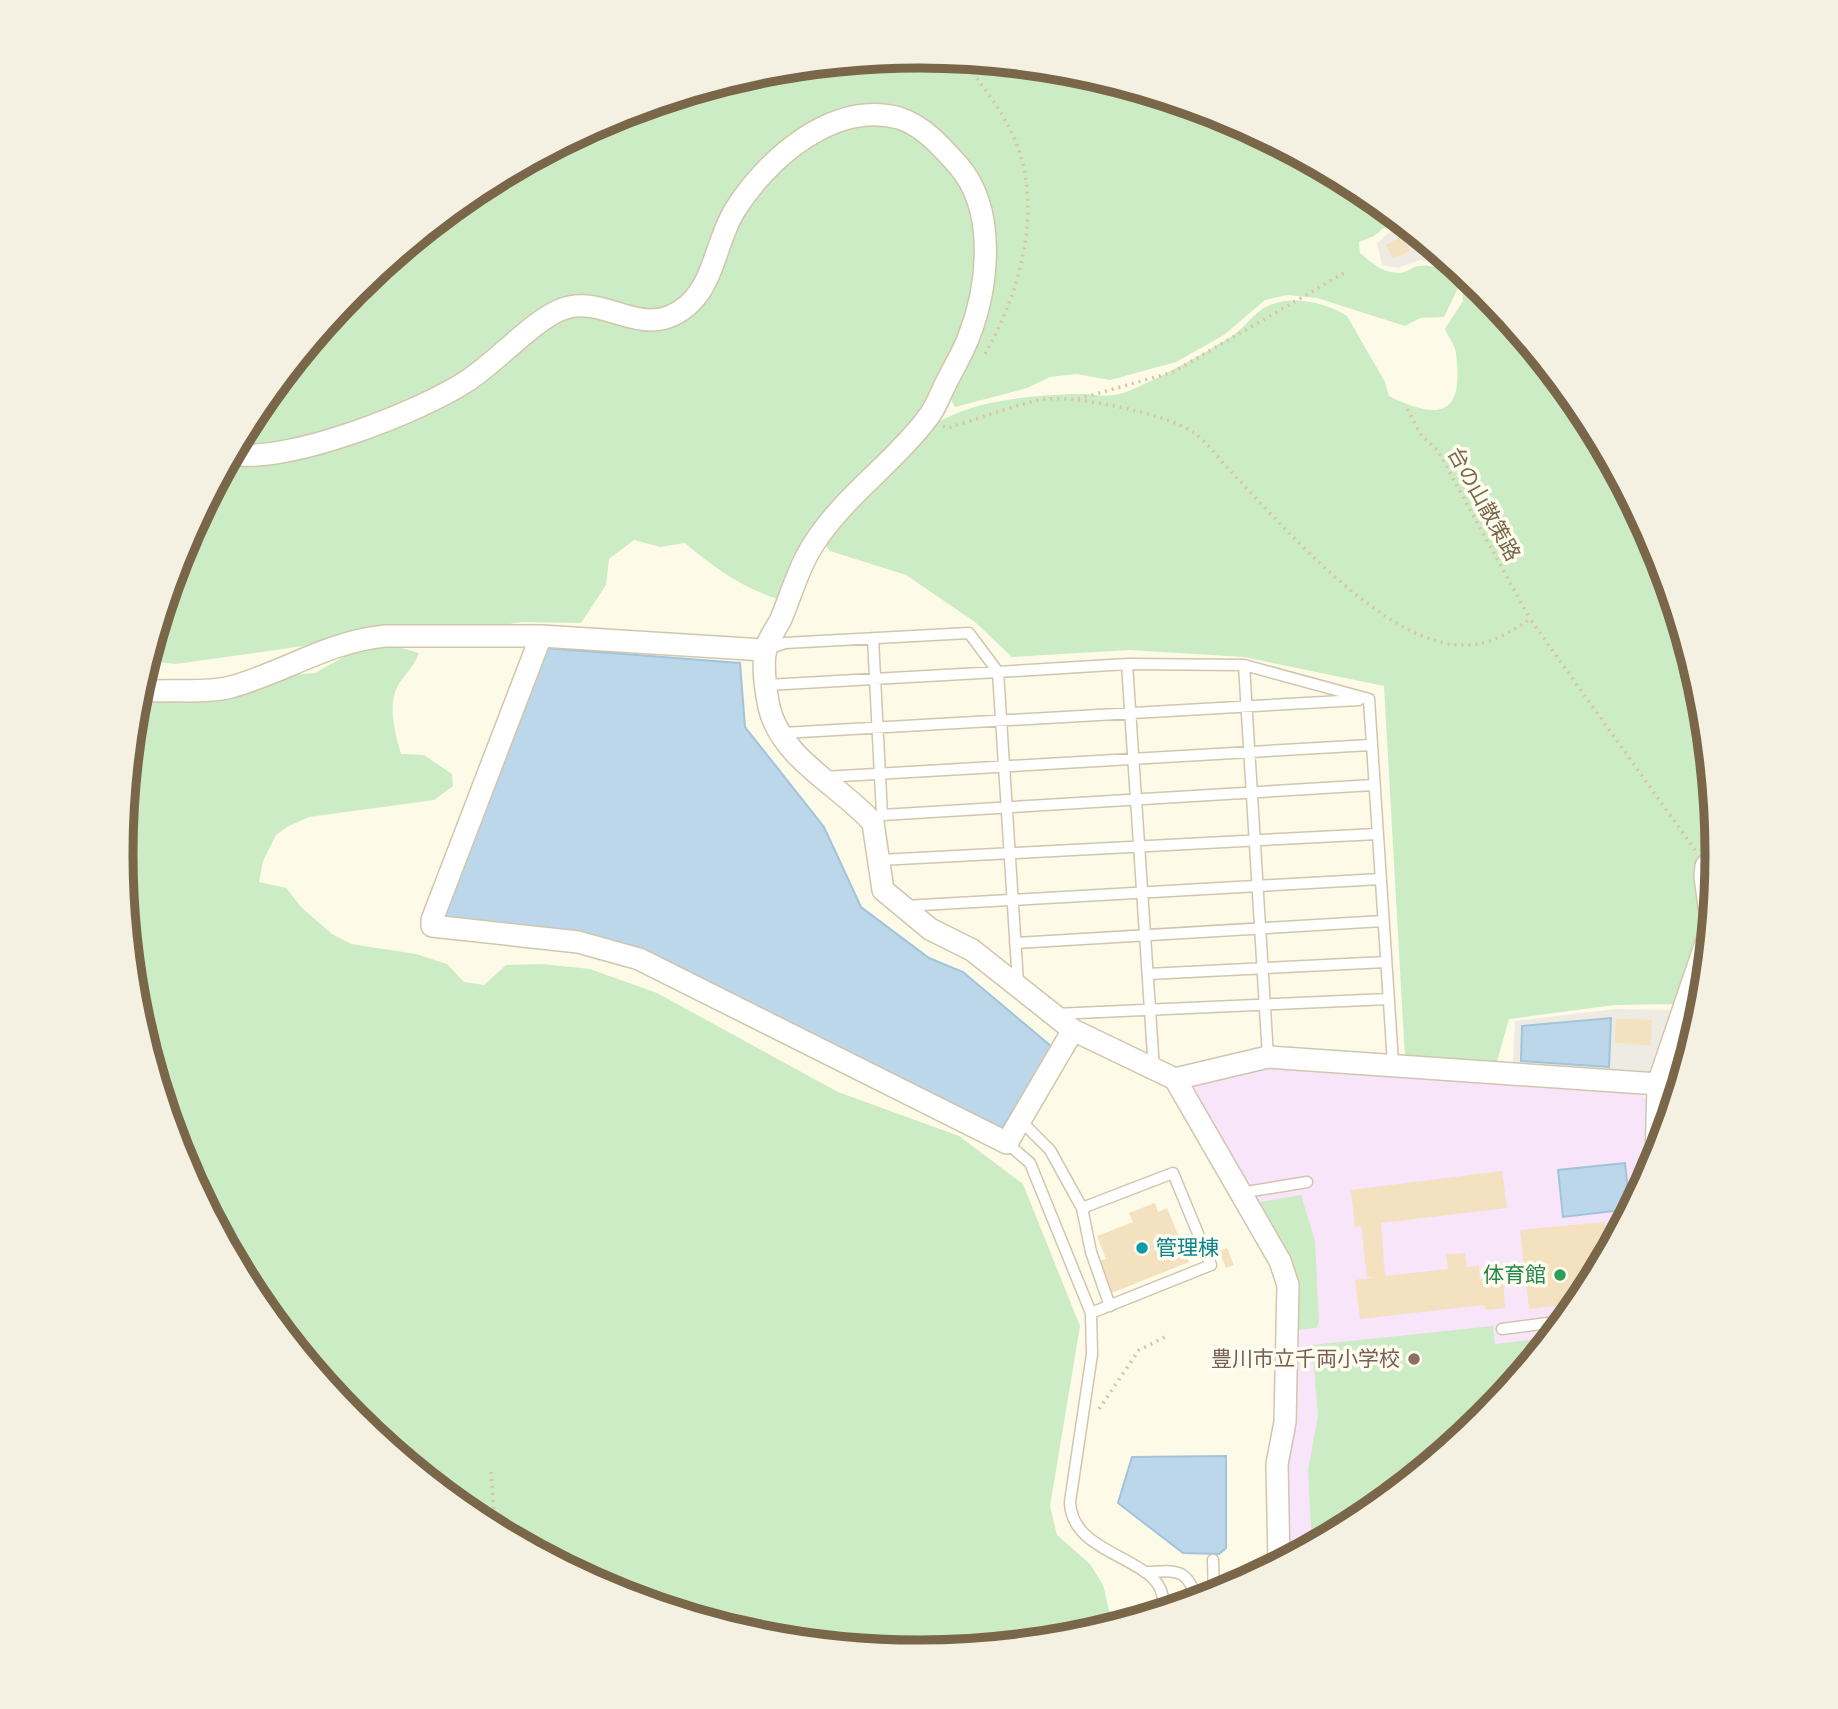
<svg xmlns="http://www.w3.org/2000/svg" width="1838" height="1709" font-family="'Noto Sans','Noto Sans JP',sans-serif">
<rect width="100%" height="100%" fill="#fdfae8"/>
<path fill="#eeebe2" d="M1401,222L1456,267L1420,260L1398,268L1382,265L1377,243Z
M1615,1009L1674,1010L1651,1074L1513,1066L1515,1021Z"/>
<path fill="#f8e5fa" d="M1266,1068L1642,1094L1647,1101L1642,1188L1583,1298L1483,1419L1362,1519L1288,1559L1286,1466L1296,1284L1192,1092L1196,1083Z"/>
<path fill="#ccecc5" d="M919,56L1075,71L1225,117L1363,191L1396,218L1374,236L1359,242L1360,253C1373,264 1381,272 1398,273C1406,274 1411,267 1418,266C1435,263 1453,272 1458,288L1444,317L1420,318L1405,326L1317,298L1287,295L1265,300L1224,335L1176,362L1110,380L1076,374L1050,377L1027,388L955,407L948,394L975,336L979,182L878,109L777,151L693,291L659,315L588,299L422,399L294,445L235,448L255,411L355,290L476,190L614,117L764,71Z
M898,124L931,145L968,190L978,251L964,335L926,407L780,600C742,587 715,569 685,543L660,547L634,540L609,559L606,585L581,623L522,622L473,630L376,627L303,646L176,664L147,661L181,549L229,459L353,439L571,314L677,321C720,247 759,158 844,127C859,122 882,125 898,124Z
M1465,274L1484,290L1583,411L1657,549L1702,699L1716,845L1706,850L1696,866L1704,918L1679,1004L1614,1005L1509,1019L1496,1065L1405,1058L1384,686L1244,657L1129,650L1012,657L975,622L906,575L830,551L824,543L839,523L933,425C974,400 1026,396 1073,394C1104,393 1107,402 1140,386C1170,372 1200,356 1229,338C1241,331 1250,318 1261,310C1284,293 1325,301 1347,316L1385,382L1389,396C1440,421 1464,416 1456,354C1456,346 1448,337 1445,329L1463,301L1462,281Z
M385,643L419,653C414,666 408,671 400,682C386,704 395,732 401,754L424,755L452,774L453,786L434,800L309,817L287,827L276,835L263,861L259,882L286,888L301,907L332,934L351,944L416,954L447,964L464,982L484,985L506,965L541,964L590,969L657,993L838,1092L959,1136L1023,1184L1080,1326L1050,1506L1057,1535L1090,1564L1103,1585L1109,1610L1120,1624L1074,1638L919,1653L763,1638L613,1592L475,1518L354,1419L255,1298L245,1280L251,1271L237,1254L230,1251L181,1160L136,1010L121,854L136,698L141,681L169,685L315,673L358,649Z
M1301,1195L1315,1241L1319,1322L1316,1328L1298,1330V1284L1259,1205L1260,1202Z
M1493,1326L1495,1344L1550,1338L1483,1419L1362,1519L1312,1545L1308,1470L1318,1416L1312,1345Z"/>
<path fill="#bbd7e9" stroke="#a1c4db" stroke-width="2" d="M546,648L740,663L745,727L824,827L861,907L929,958L963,972L1052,1047L998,1135L656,959L439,921Z
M1611,1018L1609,1067L1521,1061L1522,1026Z
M1625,1163L1630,1209L1563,1217L1558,1170Z
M1226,1456V1548L1219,1554L1183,1553L1118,1503L1132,1457Z"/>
<path fill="#f4e1bf" d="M1402,236L1410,251L1393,259L1386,245Z
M1616,1019L1652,1020L1651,1045L1615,1043Z
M1688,1028H1697L1688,1058L1687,1057Z
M1502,1171L1507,1208L1381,1223L1385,1276L1448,1269L1446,1255L1465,1253L1467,1267L1479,1266L1480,1279L1503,1277L1505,1308L1486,1310L1484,1305L1360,1319L1355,1280L1377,1277H1367L1361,1226L1355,1227L1351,1190Z
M1155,1203L1158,1212L1167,1208L1189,1262L1109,1294L1098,1261L1106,1259L1097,1236L1133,1222L1129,1213Z
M1604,1222L1608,1251L1579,1303L1529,1309L1520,1230Z
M1227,1248L1234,1265L1226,1268L1219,1251Z"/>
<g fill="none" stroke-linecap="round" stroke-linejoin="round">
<g stroke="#d1c6ad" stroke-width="13">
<path id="lane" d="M873,638L882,815L878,819
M765,650L785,643L969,633L998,672L1127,664L1244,665L1369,699L1393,1063
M1127,664L1154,1070
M1244,665L1268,1057
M767,685L998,672L1018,983
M783,733L1359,700
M824,777L1370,745
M882,815L1373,785
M880,860L1377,834
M904,906L1380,879
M1015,943L1383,921
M1148,974L1386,962
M1055,1014L1388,999
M1020,1120L1050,1150L1082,1208L1091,1252L1110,1306
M1007,1143L1030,1163L1091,1313L1092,1354L1070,1502C1072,1562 1175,1555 1162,1611
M1240,1193L1307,1182
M1082,1208L1173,1173L1211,1265L1091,1313
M1502,1329L1564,1321
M1213,1560L1214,1595
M1145,1572C1179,1571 1185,1567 1198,1600"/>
</g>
<g stroke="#d1c6ad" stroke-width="24">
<path id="street" d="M232,454C287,464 420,412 467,381C495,363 533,321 560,310C606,291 641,344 687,306C715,282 716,240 735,210C766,160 833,100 899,118C922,125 941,146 957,164C997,208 989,286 968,339C962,354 953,369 946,383C940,395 935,410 926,420C894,462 849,493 819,536C800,562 793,590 781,619C776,629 768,639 766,649C762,664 766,692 769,707C781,759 841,786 873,823L883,890L930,929L972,950L1073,1030L1175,1079L1268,1057L1658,1084
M541,636L432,920V926L578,942L639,959L1007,1143L1073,1030
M155,691C179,690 208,693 231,687C285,672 327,642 385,636H541L765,650
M1711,919L1705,877L1706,866L1717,856
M1175,1079L1280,1261L1288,1285L1285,1422L1277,1464L1279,1563
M1656,1162L1658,1084L1710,931"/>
</g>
<path stroke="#dac5a1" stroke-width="3.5" stroke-dasharray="2 5" stroke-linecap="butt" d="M965,61C980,84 1000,107 1012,133C1045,203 1022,289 985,354
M1078,399L1173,372L1346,272
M1407,409L1421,435L1438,451L1530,619
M943,426L948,428C978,419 1008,407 1039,400C1069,393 1168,414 1193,432C1209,444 1223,464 1237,478C1287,531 1390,649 1467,645C1492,644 1510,632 1530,619L1695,850
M1099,1409L1139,1350L1167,1336
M491,1472L495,1529"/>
<use href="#lane" stroke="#fff" stroke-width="10"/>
<use href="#street" stroke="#fff" stroke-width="21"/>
</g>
<circle fill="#0f9aa8" stroke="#fffdf0" stroke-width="2.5" cx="1142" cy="1248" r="7"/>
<circle fill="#2e9e5b" stroke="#fffdf0" stroke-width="2.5" cx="1560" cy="1275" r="7"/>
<circle fill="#8d6e63" stroke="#fffdf0" stroke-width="2.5" cx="1414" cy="1359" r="7"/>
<g text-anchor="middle" stroke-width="7" stroke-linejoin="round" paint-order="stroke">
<g font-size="21" fill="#7a674a" stroke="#fffdf0">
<text transform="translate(1484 504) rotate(61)" y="7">台の山散策路</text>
</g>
<g font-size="21" fill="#0d838f" stroke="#fffdf0" text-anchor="start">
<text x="1156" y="1255">管理棟</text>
</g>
<g font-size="21" fill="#27864d" stroke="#fffdf0" text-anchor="end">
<text x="1546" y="1282">体育館</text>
</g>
<g font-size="21" fill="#785e54" stroke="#fffdf0" text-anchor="end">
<text x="1400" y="1366">豊川市立千両小学校</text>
</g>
</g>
<path d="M0 0H1838V1709H0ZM133 854a786 786 0 1 1 1572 0a786 786 0 1 1-1572 0Z" fill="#f4f1e3" fill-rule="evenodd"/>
<path fill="none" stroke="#7a674a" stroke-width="9" d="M133 854a786 786 0 1 1 1572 0a786 786 0 1 1-1572 0Z"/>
</svg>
